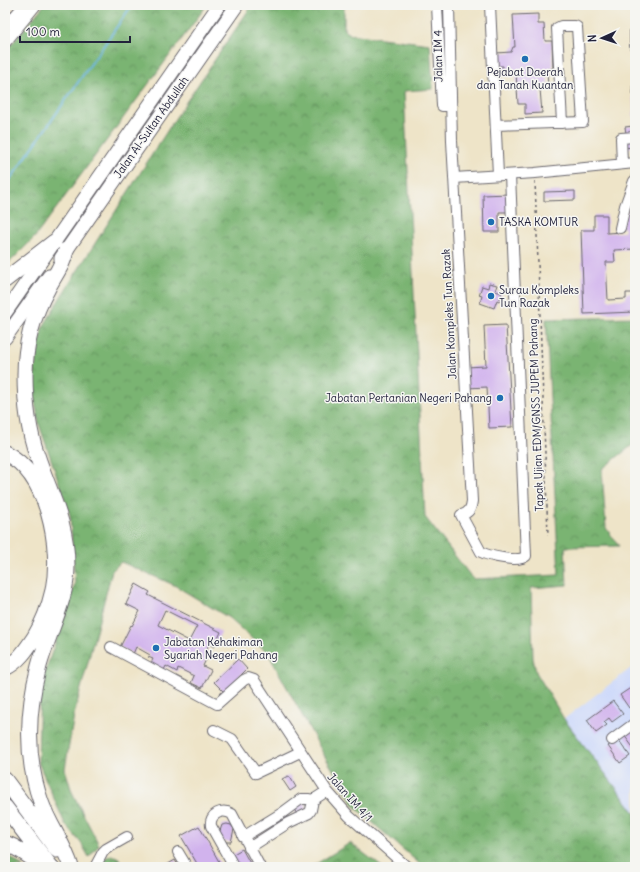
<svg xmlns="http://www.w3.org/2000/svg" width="640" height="872" font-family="Delius,sans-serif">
<defs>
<pattern id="forest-crowns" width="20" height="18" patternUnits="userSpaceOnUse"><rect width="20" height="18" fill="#7ab472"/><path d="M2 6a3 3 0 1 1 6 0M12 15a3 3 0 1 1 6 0" fill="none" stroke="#64925f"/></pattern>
</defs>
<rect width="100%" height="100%" fill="#f6f6f2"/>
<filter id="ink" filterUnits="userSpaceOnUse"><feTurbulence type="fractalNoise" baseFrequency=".025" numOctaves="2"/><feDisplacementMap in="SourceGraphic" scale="8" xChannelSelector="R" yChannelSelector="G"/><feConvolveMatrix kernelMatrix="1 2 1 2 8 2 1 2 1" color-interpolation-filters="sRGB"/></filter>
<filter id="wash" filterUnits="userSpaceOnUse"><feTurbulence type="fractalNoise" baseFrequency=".012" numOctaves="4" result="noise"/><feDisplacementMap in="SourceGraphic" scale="16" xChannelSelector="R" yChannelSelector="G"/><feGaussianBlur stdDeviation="0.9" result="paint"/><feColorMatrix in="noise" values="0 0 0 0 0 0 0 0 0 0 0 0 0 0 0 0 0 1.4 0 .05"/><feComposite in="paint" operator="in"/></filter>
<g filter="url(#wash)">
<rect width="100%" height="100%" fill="#eee4c8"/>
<path fill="#cfdafa" d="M635,665V813L564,719Z"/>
<path fill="url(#forest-crowns)" stroke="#4e6b56" d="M44,5H207L35,237L10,262L5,266V52Z
M252,5H344V30L350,34L430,44L433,89L404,91L425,517L473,579L559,575L546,319L635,317V443L602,469L606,528L619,546L565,547L567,585L531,588L533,658L536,672L564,719L635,813V867H423L356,808L324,755L268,653L229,618L174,585L121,562L112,571L74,715L65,769L72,792L99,845L89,857L81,843L65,824L38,762L40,687L75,584L70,515L39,424L32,386L42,329L60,298L178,114Z
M350,843L382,867H311Z
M5,855L12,858L23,867H5Z
M111,855L118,857L124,867H97L100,861Z"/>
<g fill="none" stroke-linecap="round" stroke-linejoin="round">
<path stroke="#68b4e1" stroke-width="2" d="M5,187L132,5"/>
</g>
<g id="blocks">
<path fill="#d1b3ed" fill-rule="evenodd" d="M538,14V24H544L545,41H552L553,69H547L548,88L540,89L542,113L525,114V104H518L516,72H503V66H497L496,53L511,52L513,47H515L513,15Z
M632,86H635V120H634Z
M633,126V133H626L625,127Z
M635,139V147L622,148V140Z
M575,191V200L544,201V192Z
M508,194V212H499V232H484L483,195Z
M629,208L635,210V249L614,250L615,262H606L608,300L626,299V293H635V312L584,314L581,230H594V215H607V233L624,232L625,228L621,227Z
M489,283L497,285L495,291L502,293L499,301L497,300L494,308L480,303L482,296L479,295L482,286L488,288Z
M506,325L512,427L489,428L487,387L467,388L466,367L486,366L484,326Z
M136,584L150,592L148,595L221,632L214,647L209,644L205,653L208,655L203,666L211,670L202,688L191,683L194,676L178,668L177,672L166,666L161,676L148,669L153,659L148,657L150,655L136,647L133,654L120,647L131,625L132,626L140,611L126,604ZM165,610L197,626L189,641L158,625Z
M238,659L247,669L224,692L214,682Z
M635,685V704L629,708L620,695Z
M613,701L623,714L612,722L609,718L604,722L607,725L596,733L587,720Z
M635,728V750L624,735Z
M618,739L630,756L620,763L608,746Z
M288,776L290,777L296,787L290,791L282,779Z
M302,801L306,804L307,810L297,814L295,811L294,808Z
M227,824L231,825L234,829L231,842H225L218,837L222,825Z
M199,826L222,867H199L181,836Z
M242,849L252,867H236L230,856Z
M175,860L179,867H163Z"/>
</g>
</g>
<g filter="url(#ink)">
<use href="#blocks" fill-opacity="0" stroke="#69666c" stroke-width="1"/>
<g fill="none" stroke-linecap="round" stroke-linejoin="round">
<g stroke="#69666c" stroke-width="12">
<path id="minor" d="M437,5L442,106H451
M449,5L452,141L472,501C471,509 469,513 461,515L481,552C489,556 519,563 526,556L510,175
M490,5L498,175
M635,25V46
M5,27L24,5
M5,43L36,5
M496,125L583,122L577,27L575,26H561L557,28L562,123
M622,164L621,138L635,137
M454,178L535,173L635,163
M620,228L625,206L634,181
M111,647L217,704L244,680L248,678L254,680L327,791L349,816L407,867
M214,730L232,739L256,773L300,752
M612,740L635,723
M243,837L282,813L301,799H308L313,800
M249,848L288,823L309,813L311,810L313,800L327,791
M178,852L187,867
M95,867L103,852L106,849L127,837
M234,867L211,826C209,814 222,808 232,814L260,867"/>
</g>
<g stroke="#69666c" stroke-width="15">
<path id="major" d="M61,258L237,5
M5,313L219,5
M5,338L49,276"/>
</g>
<g stroke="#69666c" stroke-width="17">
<path id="highway" d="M66,250C64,264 54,276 48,288C33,315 25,344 25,375C25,402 28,429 37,455C50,495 67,521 67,566C67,600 48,633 39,666C27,711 25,757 41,802C49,825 64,844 71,867
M5,280L54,242
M5,453C48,473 62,548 53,590C49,608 43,623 34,638C26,650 18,662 5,668
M5,780L57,850
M5,807L51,867
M5,843C19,848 31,857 43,867"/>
</g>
<path stroke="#69666c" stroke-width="1.5" stroke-dasharray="3 3" stroke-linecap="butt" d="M535,181L548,535"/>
<use href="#minor" stroke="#fff" stroke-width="10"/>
<use href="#major" stroke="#fff" stroke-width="13"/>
<use href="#highway" stroke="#fff" stroke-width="15"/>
</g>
</g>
<g fill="#1f6fb2" stroke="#f6f6f2" stroke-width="1.5">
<circle cx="525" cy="59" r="4"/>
<circle cx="491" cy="222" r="4"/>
<circle cx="491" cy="296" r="4"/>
<circle cx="500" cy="398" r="4"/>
<circle cx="156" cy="648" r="4"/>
</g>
<g text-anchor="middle" stroke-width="3" stroke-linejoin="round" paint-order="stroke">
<g font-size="11" fill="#22223b" stroke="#f6f6f2">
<text transform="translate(438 56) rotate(-91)" y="4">Jalan IM 4</text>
<text transform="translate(151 127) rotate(-55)" y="4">Jalan Al-Sultan Abdullah</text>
<text transform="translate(449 314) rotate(-93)" y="4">Jalan Kompleks Tun Razak</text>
<text transform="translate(536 415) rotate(-92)" y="4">Tapak Ujian EDM/GNSS JUPEM Pahang</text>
<text transform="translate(350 797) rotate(48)" y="4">Jalan IM 4/1</text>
</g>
<g font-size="11" fill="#22223b" stroke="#f6f6f2" text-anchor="start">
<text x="525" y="76" text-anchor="middle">Pejabat Daerah<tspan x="525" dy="13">dan Tanah Kuantan</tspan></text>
<text x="499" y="226">TASKA KOMTUR</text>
<text x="499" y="294">Surau Kompleks<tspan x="499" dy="13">Tun Razak</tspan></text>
<text x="492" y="402" text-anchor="end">Jabatan Pertanian Negeri Pahang</text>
<text x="164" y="646">Jabatan Kehakiman<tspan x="164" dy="13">Syariah Negeri Pahang</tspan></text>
</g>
</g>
<rect width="640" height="872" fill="none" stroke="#f6f6f2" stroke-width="20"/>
<g transform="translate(602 38) rotate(267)" stroke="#f6f6f2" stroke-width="3" paint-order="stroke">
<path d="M0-3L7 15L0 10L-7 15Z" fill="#22223b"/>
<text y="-6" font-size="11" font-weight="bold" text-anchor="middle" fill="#22223b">N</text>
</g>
<path d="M20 36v6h110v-6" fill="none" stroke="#22223b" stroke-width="2"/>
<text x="26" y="36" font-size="12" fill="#22223b" stroke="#f6f6f2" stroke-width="3" paint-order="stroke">100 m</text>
</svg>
